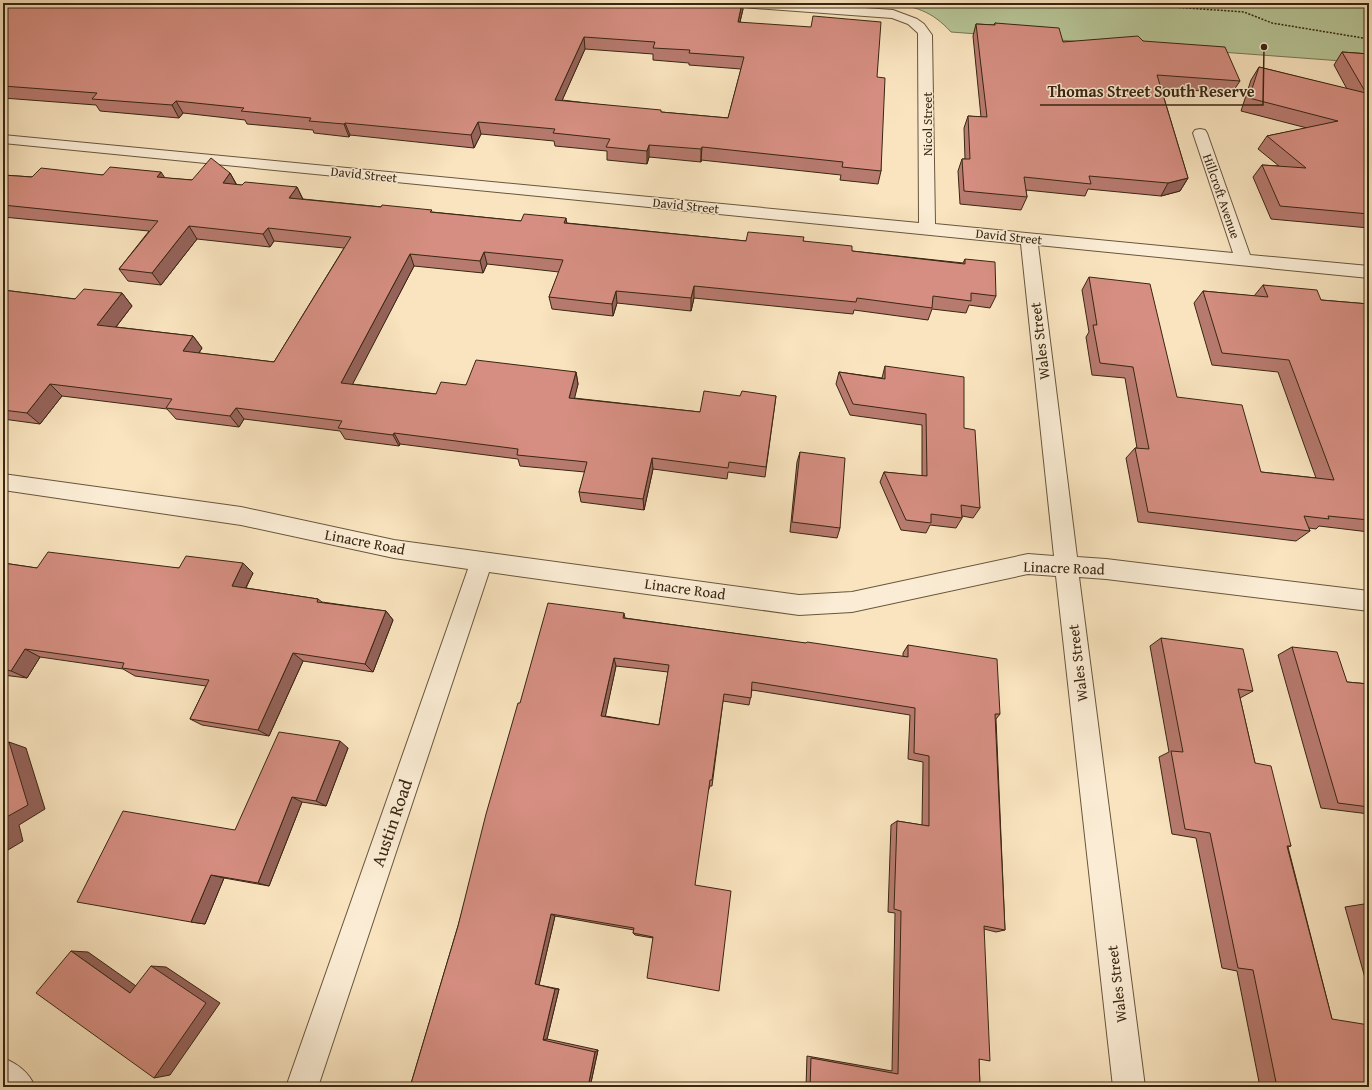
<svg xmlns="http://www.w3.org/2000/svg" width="1372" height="1090" font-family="'Gentium Book Plus',serif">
<rect width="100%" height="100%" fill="#f9e4bf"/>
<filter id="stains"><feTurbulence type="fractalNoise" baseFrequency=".005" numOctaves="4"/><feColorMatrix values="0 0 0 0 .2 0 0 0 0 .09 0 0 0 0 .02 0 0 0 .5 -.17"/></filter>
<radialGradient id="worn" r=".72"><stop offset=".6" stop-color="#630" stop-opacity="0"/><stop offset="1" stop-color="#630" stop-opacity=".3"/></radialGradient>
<path fill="#b7c597" stroke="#787654" d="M887,3H1369V63L951,32C932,11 915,6 887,3Z"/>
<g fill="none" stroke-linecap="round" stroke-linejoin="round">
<g stroke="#69563c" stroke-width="2">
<path id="minor" d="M735,3H793L893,10L917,19L924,24L932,35L935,224L1233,253L1193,133L1195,130L1200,129L1205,130L1207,133L1250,255L1369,266V278L1038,245L1077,557L1106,559L1369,591V611L1106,579L1079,577L1145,1087H1113L1056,576L1028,574L852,612L799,615L489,572L318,1087H286L468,569L394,558L241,525L3,490V474L241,507L394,540L799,595L852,592L1028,554L1054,556L1021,244L3,143V135L919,223L918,33L908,24L892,18L741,7L737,6Z
M3,1058C18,1064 29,1072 35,1087H3Z"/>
</g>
<path stroke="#392611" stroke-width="1.5" stroke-dasharray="2 1.5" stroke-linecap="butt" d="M1116,3L1244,12L1272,23L1369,39"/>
<use href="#minor" fill="#fbedd5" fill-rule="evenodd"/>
</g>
<path fill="#b77a6f" stroke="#392611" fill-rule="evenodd" d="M3,3L743,9L740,22L877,77L881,171L878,184L840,180L841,175L701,160V162L649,157L647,164L607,160V151L555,146L554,141L481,134L474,148L350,135L349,137L314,133L313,130L247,124L245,120L183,113L179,118L100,111L96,105L3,98ZM585,49L653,54V60L689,63V65L741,69L728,118L661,112L562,100Z
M995,23L1063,42L1143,41L1240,81L1232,93L1161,88L1188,178L1180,191L1161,196L1088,189L1085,196L1026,190L1027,197L1021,210L960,204L958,171L962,159H965L964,128L968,116L981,117L973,36L976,24L994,25Z
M1342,52L1369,54V228L1271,219L1253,177L1262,165L1279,166L1258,149L1267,136L1307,128L1241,111L1251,80L1259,67L1347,89L1334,65Z
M230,173L237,185L297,187L303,199L521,221L567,223L746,241H803L852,251L963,263L965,259L996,296L990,308L969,305L966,313L932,309L928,320L854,310L853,314L694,298L691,311L617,303L613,316L552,309L549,297L559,272L487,264L483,273L414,266L352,384L436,394L466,385L576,372L578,384L574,398L700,412L740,396H776L765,477L728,472L727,479L653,469L644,510L581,502L579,492L585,472L520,466L518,459L400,444L399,446L345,439L340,431L244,419L239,427L176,419L167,409L62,396L40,424L3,419V290L75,299L122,293L132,306L116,327L193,336L202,348L199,353L274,362L344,248L274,241L270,247L197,239L161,285L128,281L119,269L149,231L3,217V175L32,177L103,175L165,178L192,180Z
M1089,277L1177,397L1261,472L1316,478L1278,372L1212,365L1194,303L1203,291L1254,296L1263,285L1321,300L1369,304V532L1319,526L1316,529L1309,528L1310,531L1296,541L1138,522L1126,458L1135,448H1137L1125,378L1092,375L1086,337L1089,332L1082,290Z
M885,366L964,428L980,508L973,518L962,516V518L956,528L930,525L926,533L901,530L880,482L884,472L922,476V425L850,415L836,384L839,372L882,378Z
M800,452L840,528L837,538L790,532L797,462Z
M3,563L37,568H179L253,573L246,588L318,599L322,602L386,611L393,620L373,672L303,661L269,736L202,725L190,719L206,686L135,676L123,669L40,657L27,678L3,675Z
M624,613L625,618L903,657V653L908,645L1000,714L996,719L1005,930L996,932L984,929L979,1059L980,1087H806L807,1056L892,1071L895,913L888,912L891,825L897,821L922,825L923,762L908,759L910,715L752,690L749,705L723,701L712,786H710L653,938L635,935L633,933L634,930L555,916L539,985L559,989L547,1039L598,1050L590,1087H410L458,926L520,703ZM616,666L668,672L659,725L605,716Z
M1161,638L1253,691L1240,698L1255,763L1291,846L1288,847L1332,1019L1369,1087H1260L1237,971L1222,968L1196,838L1172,834L1159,757L1169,752L1150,646Z
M1292,647L1347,682L1369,684V814L1321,808L1278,655Z
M348,748L326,806L302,802L269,886L224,878L205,924L191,922L235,830Z
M1364,904L1369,905V992L1345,907Z"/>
<path fill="#95635a" stroke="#392611" d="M742,3H743V9L737,34L738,22Z
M584,37L585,49L557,112L555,100Z
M176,101L183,113L179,118L172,105Z
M478,122L481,134L474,148L471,135Z
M345,123L350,135L349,137L344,124Z
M649,145V157L647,164V151Z
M702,147L701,160V162V149Z
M161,172L169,184L157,177Z
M230,173L237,186L223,183Z
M1188,178L1180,191L1161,196L1168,183Z
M297,187L303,200L289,198Z
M566,218L568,230L564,223Z
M189,226L197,239L161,285L152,273Z
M268,228L274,241L270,247L263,234Z
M484,252L487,264L483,273L480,261Z
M410,254L414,266L347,395L341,383Z
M694,286V298L691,311V298Z
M616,291L617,303L613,316L612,304Z
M122,293L132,306L108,337L97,325Z
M193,336L202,348L192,363L183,351Z
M576,372L578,384L572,409L569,398Z
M50,384L62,396L40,424L27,413Z
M236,408L244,419L239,427L230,416Z
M394,433L400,444L399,446L393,435Z
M652,458L653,469L644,510L643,499Z
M243,563L253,573L242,595L232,586Z
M386,611L393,620L373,672L365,664Z
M25,649L40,657L27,678L11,671Z
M293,653L303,661L269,736L258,730Z
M614,658L616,666L604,723L601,716Z
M340,741L348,748L326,806L316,801Z
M9,742L26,748L45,809L19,825L23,841L3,853V819Z
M292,797L302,802L269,886L258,883Z
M211,875L224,878L205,924L191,922Z
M551,914L555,916L539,985L535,984Z
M71,951L88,952L146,993H130Z
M151,966L166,967L220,1003L170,1075L154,1078Z
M555,989H559L547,1039L543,1040Z
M598,1050L590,1087H588L595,1052Z"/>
<path fill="#d58e81" stroke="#392611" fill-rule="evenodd" d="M3,3H742L738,22L811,27L813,16L881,22L877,77L885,78L881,171L842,167L843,162L702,147L701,149L649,145L647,151L606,147L610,139L553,133L555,129L478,122L471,135L345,123L344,124L309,121L311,118L241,111L244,108L176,101L172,105L92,99L97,93L3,86ZM584,37L655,42L653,48L690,50L689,53L744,57L728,118L661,112V110L555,100Z
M995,23L1059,28L1063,42L1138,36L1143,41L1225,47L1240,81L1157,75L1188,178L1168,183L1089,176L1091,184L1024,177L1027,197L964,191L962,159H970L968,116L987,117L976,24L995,25Z
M1342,52L1369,54V214L1280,206L1262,165L1306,168L1267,136L1338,121L1249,98L1259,67L1366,93Z
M211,158L230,173L223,183L242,185L245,182L297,187L289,198L381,207L382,205L432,210L430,212L521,221L524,214L566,218L564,223L746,241L748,232L804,237L803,241L852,246V251L965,264V259L995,262L996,296L971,293V301L933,296L932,308L857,298L856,302L694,286L691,298L616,291L612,304L549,297L563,260L484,252L480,261L410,254L341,383L436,394L441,382L466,385L476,360L576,372L569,398L700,412L704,391L740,396L742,391L776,396L766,467L729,462L728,468L652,458L643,499L579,492L587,462L517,455L518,449L394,433L393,435L338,428L342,421L236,408L230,416L166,408L172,399L50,384L27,413L3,410V290L75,299L84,289L122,293L97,325L193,336L183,351L274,362L351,237L268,228L263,234L189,226L152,273L119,269L158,221L3,205V175L32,177L41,168L103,175L110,167L161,172L157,177L192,180Z
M1089,277L1150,284L1177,397L1242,405L1261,472L1334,480L1289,360L1222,353L1203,291L1268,297L1263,285L1317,290L1321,300L1369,304V520L1328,516L1329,519L1304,516L1310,531L1148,512L1135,448L1149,449L1133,367L1100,363L1093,325H1097Z
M885,366L964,377V428L975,430L980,508L961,505L962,518L931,514V523L906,520L884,472L927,476L926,414L853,404L839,372L885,379Z
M800,452L845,458L840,528L792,522Z
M48,552L179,568L186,556L243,563L232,586L318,599L317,602L386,611L365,664L293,653L258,730L190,719L209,680L122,668L124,663L25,649L11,671L3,669V563L37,568Z
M548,603L624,613L623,618L806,643L807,642L908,657V645L997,659L1000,714H995L1005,930L984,926L990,1061L979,1059L980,1087H810L811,1058L898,1074L901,911L894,909L897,821L929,826V756L914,753L915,708L752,682L751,698L724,694L712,780H710L695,885L731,891L719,991L647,978L653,937L633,933L634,928L551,914L535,984L555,989L543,1040L595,1052L588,1087H410L458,926L486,814L518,703H520ZM614,658L669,665L659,725L601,716Z
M1161,638L1243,649L1253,691L1238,689L1255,763L1271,766L1291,846H1287L1332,1019L1369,1025V1087H1277L1253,970L1238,968L1210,833L1185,829L1171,751L1183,752Z
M1292,647L1337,652L1347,682L1369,684V807L1338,803Z
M279,732L340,741L316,801L292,797L258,883L211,875L191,922L77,902L123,811L235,830Z
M9,742L28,805L3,819V745Z
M3,827L5,837L3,838Z
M1364,904L1369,905V921Z
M71,951L130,993L151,966L206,1003L154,1078L36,993Z"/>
<g text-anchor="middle" stroke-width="3" stroke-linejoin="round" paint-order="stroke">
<g font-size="13" fill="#392611" stroke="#fbedd5">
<text transform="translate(927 124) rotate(-90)" y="5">Nicol Street</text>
<text transform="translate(364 174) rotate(6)" y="5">David Street</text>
<text transform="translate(1222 196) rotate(71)" y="5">Hillcroft Avenue</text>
<text transform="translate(686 205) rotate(6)" y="5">David Street</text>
<text transform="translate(1009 236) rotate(6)" y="5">David Street</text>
</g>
<g font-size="15" fill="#392611" stroke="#fbedd5">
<text transform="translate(1040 341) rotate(-97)" y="5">Wales Street</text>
<text transform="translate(365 542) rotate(11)" y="5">Linacre Road</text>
<text transform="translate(1064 568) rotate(2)" y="5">Linacre Road</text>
<text transform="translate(685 589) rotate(8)" y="5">Linacre Road</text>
<text transform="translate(1078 663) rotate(-97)" y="5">Wales Street</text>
<text transform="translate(1117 984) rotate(-97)" y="5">Wales Street</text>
</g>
<g font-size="18" fill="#392611" stroke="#fbedd5">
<text transform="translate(392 823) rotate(-71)" y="6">Austin Road</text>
</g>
</g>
<path fill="none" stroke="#392611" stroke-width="1.5" d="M1264 47L1263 105H1040"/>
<circle fill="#392611" stroke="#fbedd5" stroke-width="1.5" cx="1264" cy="47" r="4"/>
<g font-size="16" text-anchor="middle" font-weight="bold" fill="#392611" stroke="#fbedd5" stroke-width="3" stroke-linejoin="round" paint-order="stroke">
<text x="1151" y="97">Thomas Street South Reserve</text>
</g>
<rect width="1372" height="1090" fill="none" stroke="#f9e4bf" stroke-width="16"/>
<rect x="4" y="4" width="1364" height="1082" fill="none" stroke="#392611" stroke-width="2"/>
<rect x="8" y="8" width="1356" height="1074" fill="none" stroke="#392611"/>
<rect width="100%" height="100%" filter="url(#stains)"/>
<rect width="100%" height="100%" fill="url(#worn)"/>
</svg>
